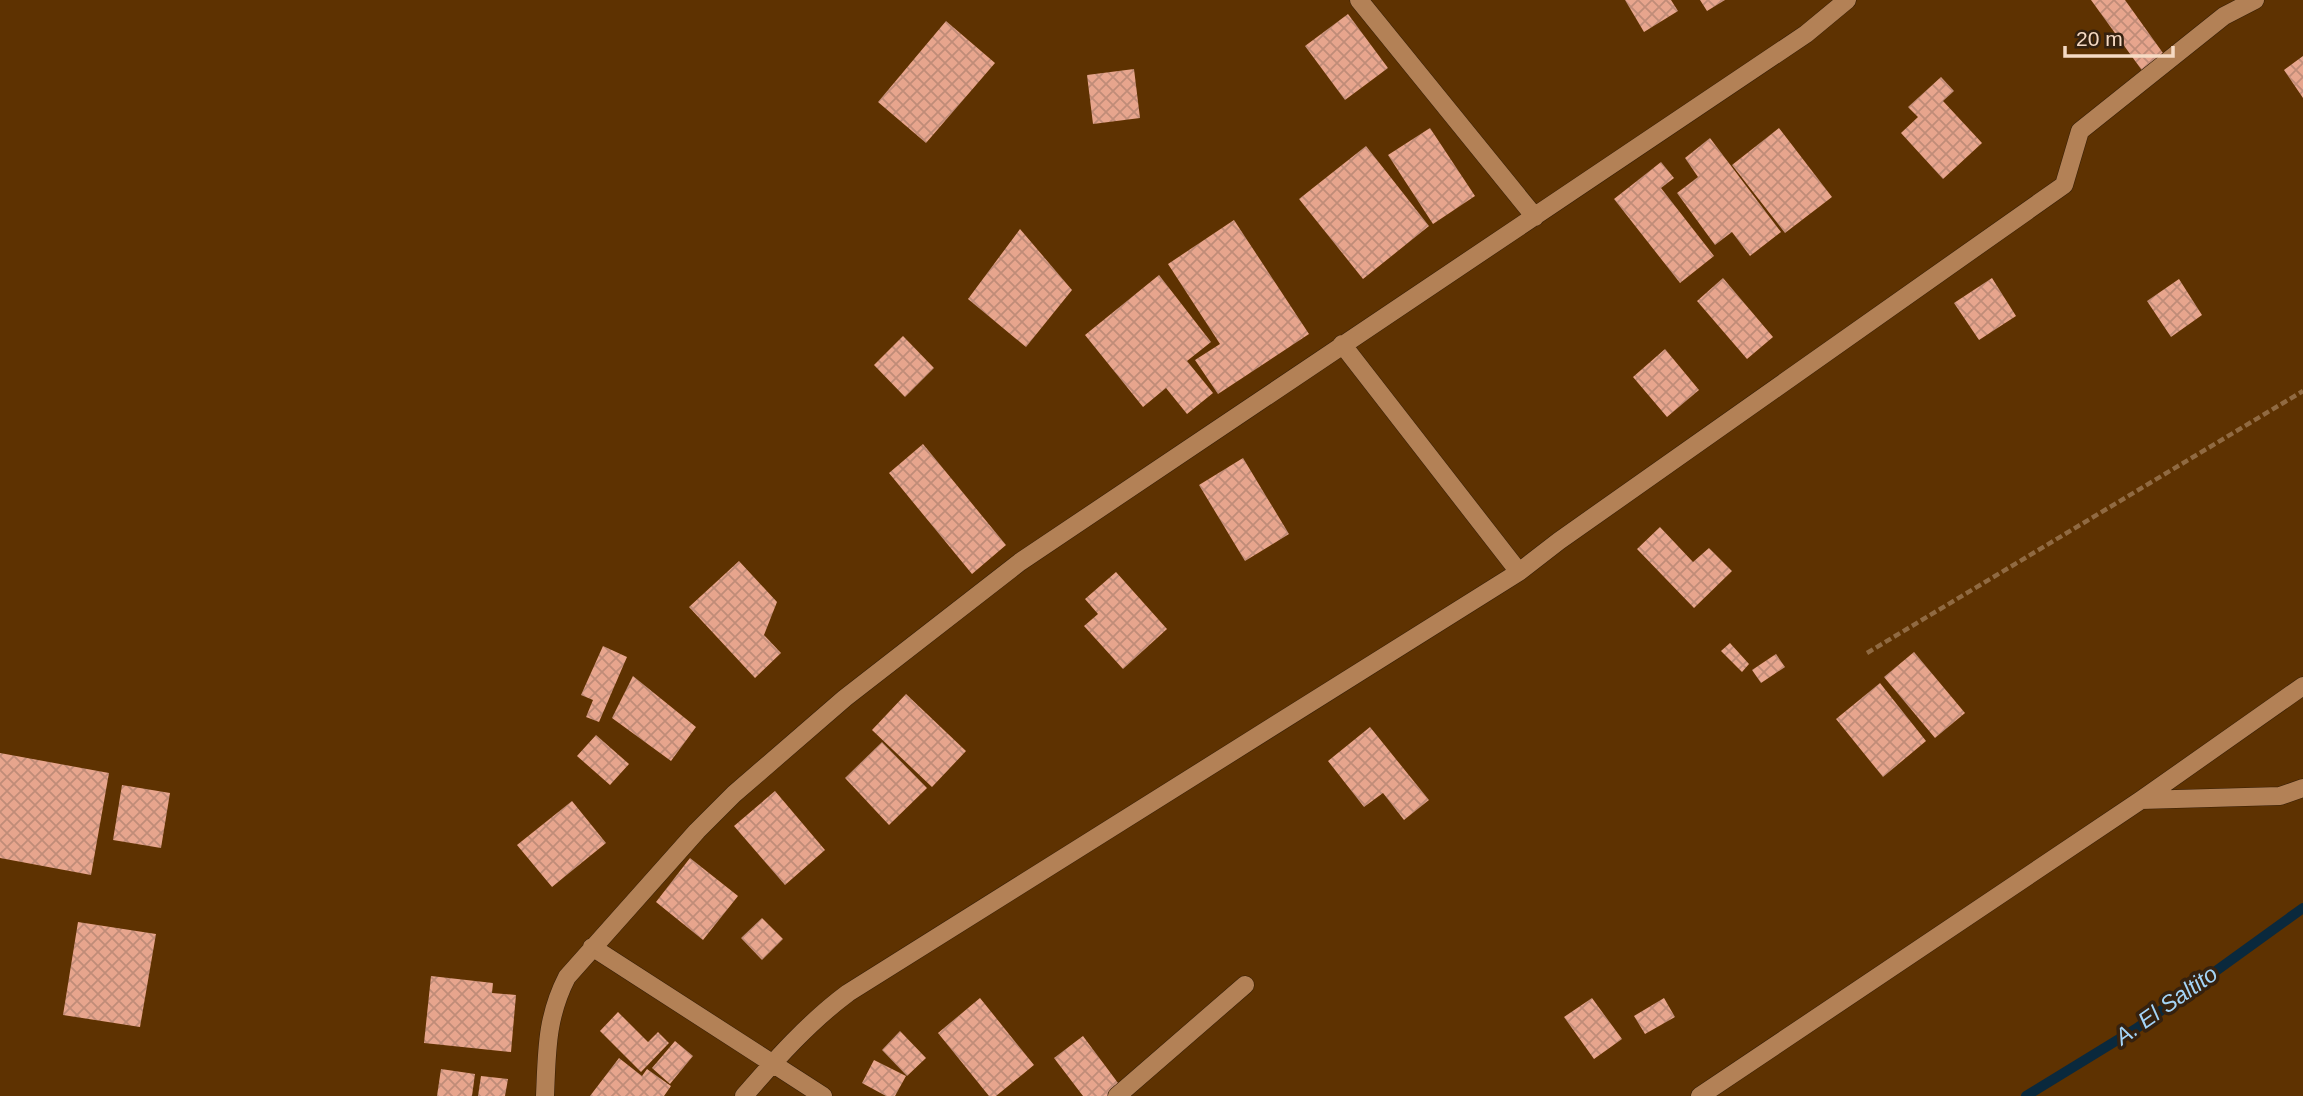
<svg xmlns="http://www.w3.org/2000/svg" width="2303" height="1096" font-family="Helvetica,sans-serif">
<defs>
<pattern id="building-cross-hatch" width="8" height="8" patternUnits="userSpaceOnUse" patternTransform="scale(1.75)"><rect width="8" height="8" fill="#e7a58d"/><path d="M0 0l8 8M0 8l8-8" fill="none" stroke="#c08c78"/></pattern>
</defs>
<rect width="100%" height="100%" fill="#5e3201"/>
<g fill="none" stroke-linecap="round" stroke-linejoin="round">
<path stroke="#0a293d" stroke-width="10" d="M2026,1096L2137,1028L2303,908"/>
</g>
<path fill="url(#building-cross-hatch)" d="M1625,0H1671L1678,11L1644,32Z
M1700,0H1725L1707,11Z
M2091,0H2125L2168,60L2146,76Z
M1348,14L1388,68L1345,100L1305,46Z
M946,21L995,63L926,143L878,102Z
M2303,56V98L2284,70Z
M1134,69L1140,118L1093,124L1087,75Z
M1941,77L1954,91L1943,101L1982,143L1943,179L1901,133L1918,117L1908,107Z
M1430,128L1475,196L1433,224L1388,155Z
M1779,128L1832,197L1785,233L1732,165Z
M1710,138L1781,232L1750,256L1732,232L1715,245L1677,193L1698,177L1685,158Z
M1366,146L1429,226L1363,279L1299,199Z
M1661,162L1674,178L1661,188L1714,256L1680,283L1614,199Z
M1234,220L1309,334L1218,394L1195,360L1220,344L1168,264Z
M1020,229L1072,290L1026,347L968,299Z
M1159,275L1211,342L1187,361L1213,393L1187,414L1166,388L1143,407L1085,335Z
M1723,278L1773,337L1747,359L1697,301Z
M1992,278L2016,316L1979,340L1954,303Z
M2179,279L2202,315L2171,337L2147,301Z
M903,336L934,368L905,397L874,365Z
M1665,349L1699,390L1667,417L1633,377Z
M923,444L1006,545L972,574L889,473Z
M1243,458L1289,534L1245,561L1199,485Z
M1660,527L1693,562L1709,548L1732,571L1694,608L1637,549Z
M739,561L777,602L764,635L781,653L755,678L689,607Z
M1116,572L1167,629L1123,669L1084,626L1098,614L1085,599Z
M1730,643L1749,664L1742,672L1721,651Z
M603,646L627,657L599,722L586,717L593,700L581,695Z
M1914,652L1965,713L1935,738L1884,677Z
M1776,654L1785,667L1761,683L1752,670Z
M633,676L696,727L671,761L612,718Z
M1880,683L1926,741L1883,777L1836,719Z
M906,694L966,751L932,787L872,730Z
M1370,727L1429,800L1404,820L1383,793L1364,807L1328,761Z
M596,735L629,764L610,785L577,756Z
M882,742L927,788L889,825L845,778Z
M0,753L109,773L91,875L0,858Z
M122,785L170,793L161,848L113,840Z
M775,791L825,850L785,885L734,826Z
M572,801L606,843L552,887L517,845Z
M690,858L738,896L703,940L656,902Z
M762,918L783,939L762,960L741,938Z
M78,922L156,934L140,1027L63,1015Z
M431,976L493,983L492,993L516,995L511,1052L424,1043Z
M980,998L1034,1065L996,1096H989L938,1033Z
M1592,998L1622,1039L1594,1059L1564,1017Z
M1664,998L1675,1017L1645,1034L1634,1016Z
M618,1012L648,1042L658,1032L669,1043L641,1072L600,1031Z
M900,1031L926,1058L907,1076L882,1050Z
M1083,1036L1121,1087L1109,1096H1083L1054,1058Z
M675,1041L693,1056L670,1084L652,1068Z
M619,1058L642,1076L647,1069L671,1086L664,1096H590Z
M874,1060L906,1076L895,1096H886L862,1083Z
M441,1069L475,1074L472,1096H437Z
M481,1076L508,1079L505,1096H478Z"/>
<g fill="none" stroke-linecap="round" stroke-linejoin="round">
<g stroke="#371f08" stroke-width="19">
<path id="minor" d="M1359,0L1535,217
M1342,344L1519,572
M2141,800L2280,796L2303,788
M592,947L823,1096
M545,1096C547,1052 546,1018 567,977L697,831L734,794L845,698L1020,562L1806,34L1847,0
M744,1096C776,1059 809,1022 848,993L1519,572L1559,541L2064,185L2080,131L2224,16L2255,0
M1117,1096L1245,985
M1700,1096L2141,800L2303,686"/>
</g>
<path stroke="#906a42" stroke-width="4.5" stroke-dasharray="7 3.5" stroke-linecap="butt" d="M1867,653L2303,391"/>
<use href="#minor" stroke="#b38156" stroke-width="18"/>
</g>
<g text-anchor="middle" stroke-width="7" stroke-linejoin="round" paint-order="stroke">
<g font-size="23" font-style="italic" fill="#a4d4f7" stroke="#35210f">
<text transform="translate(2166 1005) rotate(-35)" y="8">A. El Saltito</text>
</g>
</g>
<path d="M2065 46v10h108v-10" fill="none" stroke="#f6dac4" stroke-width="3.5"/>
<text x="2076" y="46" font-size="21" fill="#f6dac4" stroke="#35210f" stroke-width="5" paint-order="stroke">20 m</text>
</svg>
